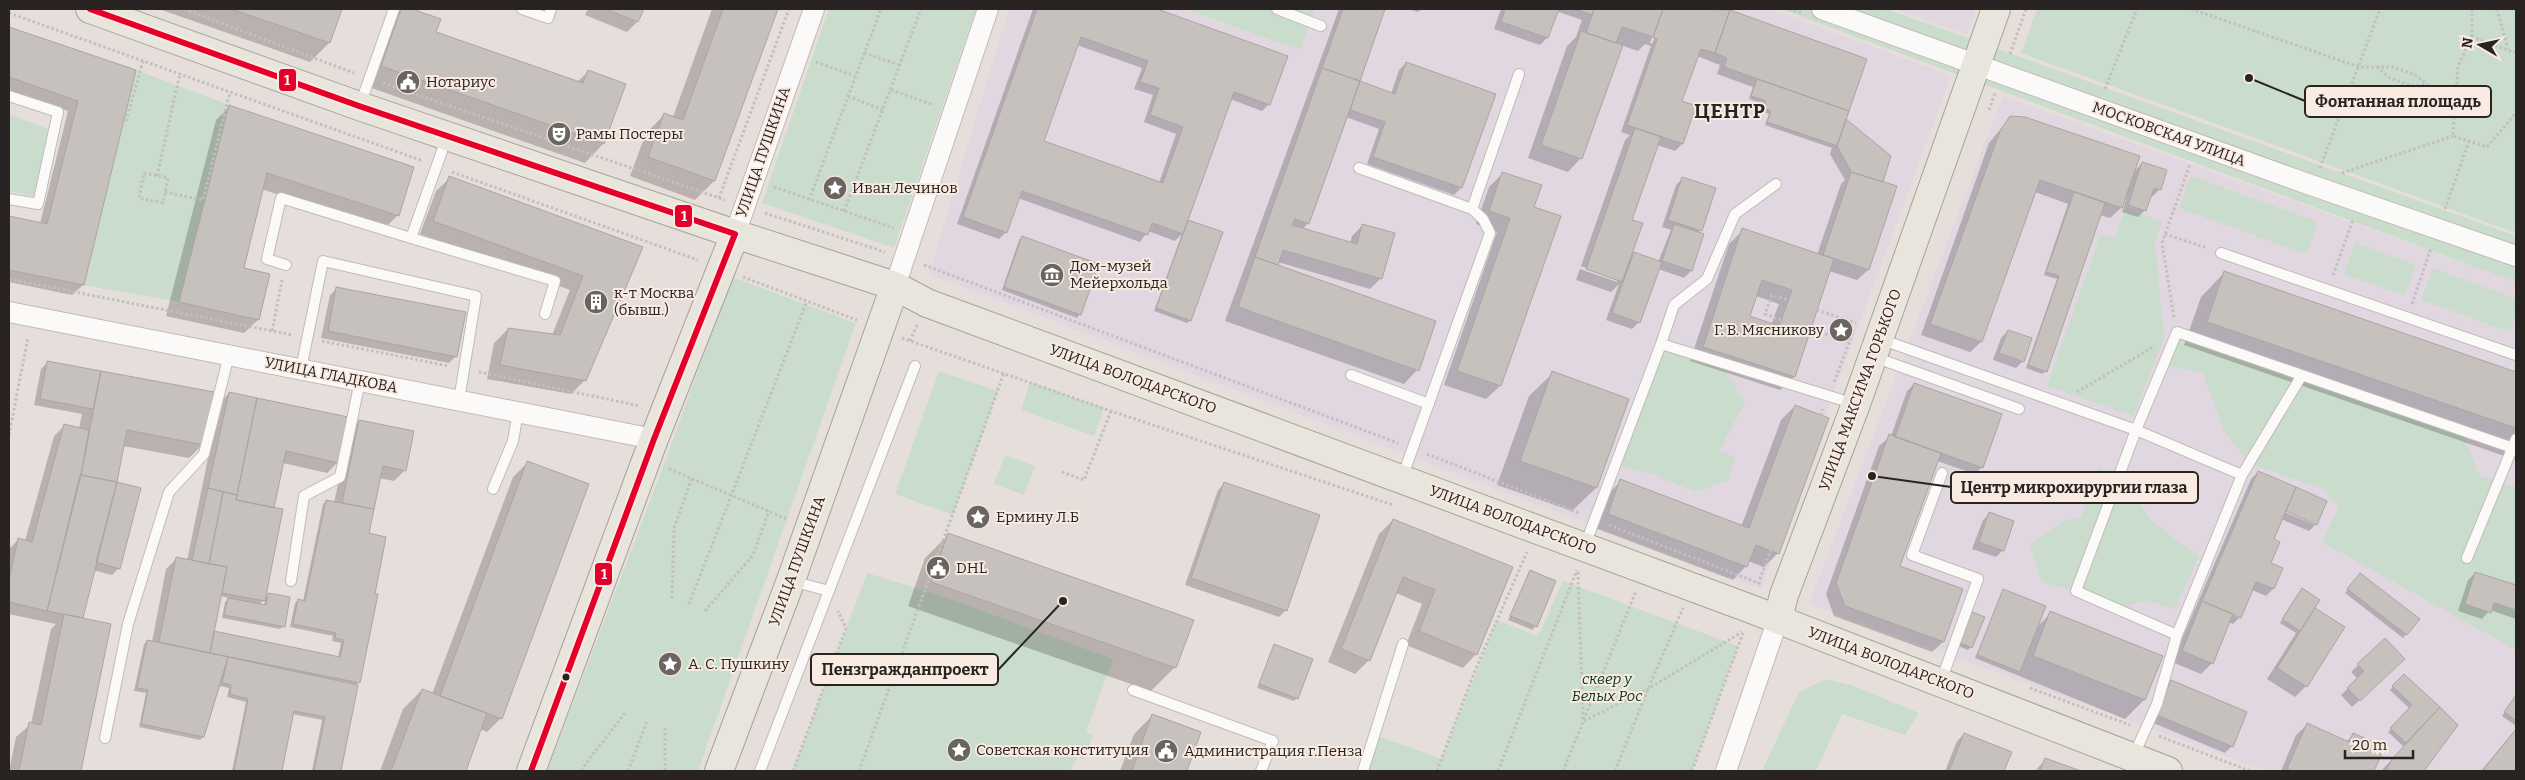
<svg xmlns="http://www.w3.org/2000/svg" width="2525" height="780" font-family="Bitter,serif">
<rect width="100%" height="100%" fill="#e6deda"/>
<path fill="#e0d7e1" d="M1009,9H1181L1300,50L1315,9H1770L1951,76L1761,589L929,274Z
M1895,9H1975L1967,35Z
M2003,96L2516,282V771H2267L1809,604Z"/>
<path fill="#cadccc" d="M829,9H976L894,248L762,203Z
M1184,9H1315L1300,50Z
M1781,9H1887L2516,236V282Z
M2037,9H2516V233L2021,53Z
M136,70L229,105L179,302L84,285Z
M9,114L48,129L34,196L9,191Z
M2191,176L2318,222L2306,254L2179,208Z
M2126,208L2162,222L2155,242L2164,338L2133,416L2047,386L2101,234L2114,239Z
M2355,243L2416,265L2404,296L2344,274Z
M2433,268L2516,299V314L2510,332L2421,300Z
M732,277L856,323L698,771H547L663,467Z
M2177,332L2461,430L2480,476L2516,487V650L2322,542L2339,507L2325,490L2249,463L2225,432L2202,372L2163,366Z
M1661,344L1719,362L1745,402L1719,451L1735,457L1728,480L1696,492L1652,474L1616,466Z
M939,371L998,391L953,515L895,494Z
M1030,382L1104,408L1094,436L1021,410Z
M1005,455L1035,466L1024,495L994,484Z
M2099,467L2120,474L2151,521L2199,556L2175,609L2148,600L2118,609L2076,591L2042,582L2030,545L2066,520L2081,518Z
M867,573L936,594L1113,659L1086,732L1093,735L1084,759L1077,757L1071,771H793Z
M1563,581L1738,646L1692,771H1363L1375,735L1442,759L1497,620L1538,636Z
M1825,679L1851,685L1919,713L1905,735L1842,714L1816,771H1762L1799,692Z"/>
<path fill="#0003" fill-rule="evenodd" d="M159,9H341L329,43L310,62Z
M401,9H408L439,19L435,32L577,82L588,72L603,144L585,163L363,85L384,26Z
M588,9H642L637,22L627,32L585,15Z
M712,9H777L714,181L695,200L630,176L646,133L665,114L673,117Z
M1033,9H1153L1286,56L1269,104L1262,111L1230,99L1186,221L1190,320L1187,323L1154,311L1182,234L1175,241L1148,231L1140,242L1018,198L1006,232L999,239L957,224ZM1077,45L1142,68L1134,89L1153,95L1144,122L1176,134L1159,183L1043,141Z
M1339,9H1384L1358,82L1391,94L1399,70L1406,63L1494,95L1461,188L1454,195L1367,164L1379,129L1346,117L1308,223L1302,230L1350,244L1352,236L1363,225L1381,278L1370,289L1278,262L1277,265L1435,322L1417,370L1404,384L1225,321Z
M1409,9H1421L1418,12Z
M1501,9H1662L1650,43L1652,44L1665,9H1722L1866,60L1845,119L1882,183L1868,270L1857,280L1829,271L1794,377L1780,390L1690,361L1729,244L1743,230L1817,255L1841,184L1845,180L1830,154L1832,148L1765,125L1769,114L1761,111L1764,104L1749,99L1753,87L1717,74L1720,65L1697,56L1681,102L1695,107L1682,144L1675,151L1657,145L1630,220L1629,258L1634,253L1658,262L1671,230L1662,227L1676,185L1683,178L1701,230L1698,233L1691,271L1684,278L1658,269L1639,322L1632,329L1606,320L1619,284L1611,292L1576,280L1580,269L1617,282V279L1581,266L1625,140L1630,135L1621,132L1651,46L1645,44L1638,51L1621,45L1581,158L1568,172L1528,158L1567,46L1576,37L1582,20L1556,11L1547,38L1540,45L1494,29ZM1756,296L1779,304L1771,325L1748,317Z
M9,28L134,71L83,285L72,295L9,282V218L40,224L68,111L9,91Z
M230,106L398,215L384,229L261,189L242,269L258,320L244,333L166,316L216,120Z
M2010,118L2133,173L2142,163L2160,189L2153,196L2150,195L2145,210L2138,217L2122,212L2127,196L2125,195L2121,208L2110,218L2100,215L2046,371L2042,374L2026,368L2057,279L2044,275L2068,204L2035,192L1981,342L1970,352L1921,335L1989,143Z
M1503,173L1533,207L1500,386L1486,399L1444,385L1497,232L1476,224L1489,187Z
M450,178L642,248L585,380L571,394L487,379L494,343L508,329L552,335L570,290L420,234L436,191Z
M1022,237L1080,314L1077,318L1002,290L1019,240Z
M2224,273L2516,373V460L2184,345L2201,297Z
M337,288L456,356L449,363L321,338L330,295Z
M2008,331L2023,361L2016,368L1993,360L2001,338Z
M48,362L213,393L203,444L189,458L123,446L116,482L119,568L112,575L93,570L80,619L109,625L79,771H9L16,737L31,724L51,629L56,624L9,614V549L19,539L25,541L54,436L64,426L79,429L82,414L34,405L41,369Z
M1553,373L1628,400L1596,488L1572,511L1497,485L1529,396Z
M1914,384L1982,467L1975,474L1937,461L1898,567L1943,642L1932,652L1834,616L1826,594L1879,446L1891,436L1907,391Z
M229,393L347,418L338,462L327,473L283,463L273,509L264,599L269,594L283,626L280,629L222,618L225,602L229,598L220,596L213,632L338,657L341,643L332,641L333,636L290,627L295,603L298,600L303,601L323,504L326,501L334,503L349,432L359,421L405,470L394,481L379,478L367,534L359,682L355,686L339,771H312L322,720L292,714L281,771H232L246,702L227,697L229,688L220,686L203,737L200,740L139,727L146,693L134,691L144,644L147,641L152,642L166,569L177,558L187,561L219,404ZM265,599L264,606L259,605Z
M1795,406L1778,553L1764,567L1748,561L1746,566L1733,580L1595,528L1607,495L1621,481L1741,527L1781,420Z
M527,463L501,718L487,732L480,729L465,771H380L403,709L422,690L432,694L513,477Z
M2258,472L2326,501L2316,524L2309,531L2281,519L2273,540L2270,564L2273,589L2266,596L2252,590L2240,617L2233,624L2229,622L2212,663L2201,674L2172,662L2251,479ZM2281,508L2315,522V525L2280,510ZM2227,613L2239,615V618Z
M1225,483L1286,610L1279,617L1185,585L1218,490Z
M1990,513L2003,550L1996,557L1972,549L1983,520Z
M1393,520L1476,654L1463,668L1406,645L1422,604L1396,593L1369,660L1355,674L1328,662L1379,534Z
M949,534L1175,667L1151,691L908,606L925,558Z
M1530,572L1555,582L1533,630L1508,620Z
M2475,573L2516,586V619L2490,610L2482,619L2458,611L2468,580Z
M2357,578L2418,619L2403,638L2345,593Z
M2003,591L2036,628L2051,613L2144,700L2125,719L1975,658Z
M2299,593L2313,608L2343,627L2306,686L2295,697L2267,679L2296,633L2280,623Z
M1972,613L1971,647L1968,650L1958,646Z
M2385,639L2396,666L2352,707L2341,695L2358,679L2351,672Z
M1274,646L1297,698L1294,701L1257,688Z
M2404,675L2456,725L2422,771H2381L2404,747L2388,732L2410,709L2390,690Z
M2172,682L2232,746L2225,753L2151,722L2165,689Z
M2516,696V726L2502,716Z
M1153,715L1200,732L1186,771H1120L1134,734Z
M2307,725L2346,742L2353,735L2383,748L2373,771H2281L2296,735Z
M2516,730V771H2481L2510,736Z
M1964,734L2010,752L2003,771H1945L1957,741Z
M2046,759L2077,771H2035Z"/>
<path fill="#c7c1be" stroke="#aba4a1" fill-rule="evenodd" d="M231,9H342L330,43Z
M401,9H412L441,19L436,32L583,83L588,70L626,84L604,144L381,66Z
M605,9H644L638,22Z
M723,9H778L715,181L648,157L664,113L683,120Z
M1037,9H1157L1288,56L1270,105L1234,92L1183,234L1152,223L1148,235L1022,191L1007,233L963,217ZM1081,37L1148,61L1140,82L1159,88L1150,115L1183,127L1163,183L1044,141Z
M1343,9H1385L1360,81L1322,68Z
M1505,9H1559L1548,38L1501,22Z
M1575,9H1594L1592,15Z
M1594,9H1663L1653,37L1622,27L1616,43L1586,33Z
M1663,9L1730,10L1715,53L1701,49L1682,101L1696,106L1683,144L1627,125L1657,39L1653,37Z
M1730,10L1867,59L1849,111L1724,67L1727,58L1715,53Z
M9,27L136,70L84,285L9,270V216L47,224L78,101L9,77Z
M1581,31L1623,45L1582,159L1541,145Z
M1406,62L1496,94L1462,188L1373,157L1385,122L1350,110L1360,81L1395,94Z
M1322,68L1360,81L1309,224L1295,219L1292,225L1357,244L1362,224L1395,233L1382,279L1283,250L1278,265L1255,257Z
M1757,79L1849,111L1837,146L1767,122L1771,111L1764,108L1766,101L1751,96Z
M229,105L414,167L399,216L267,173L244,268L270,274L259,320L179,302Z
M2010,116L2025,117L2140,156L2122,208L2040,180L1982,342L1930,324L2000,131Z
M1846,119L1891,156L1883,182L1851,172L1837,146Z
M1635,128L1661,137L1632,220L1643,223L1622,282L1586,269Z
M2142,162L2167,170L2161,190L2154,188L2146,211L2128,205Z
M1502,172L1542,185L1534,207L1561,216L1501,386L1457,371L1510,218L1489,211Z
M1851,172L1897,186L1869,270L1823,255Z
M449,176L643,247L586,381L500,365L508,328L560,335L583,276L433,221Z
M1682,177L1716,188L1702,231L1668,220Z
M2074,192L2105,203L2047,372L2028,365L2059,276L2046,272Z
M1188,220L1223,232L1191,321L1156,308Z
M1674,224L1704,234L1692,271L1662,261Z
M1742,228L1834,259L1795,377L1703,347ZM1762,280L1792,290L1779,326L1750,316Z
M1022,236L1099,264L1081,315L1004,287Z
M1634,252L1662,262L1640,323L1612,313Z
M1255,257L1436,321L1419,371L1238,307Z
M2224,271L2516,372V428L2207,322Z
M336,287L466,312L457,357L328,331Z
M2008,330L2032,338L2024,362L1999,353Z
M47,361L101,371L93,409L40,399Z
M101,371L214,392L204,445L127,430L117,482L81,475Z
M1552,371L1629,399L1597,488L1520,461Z
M1914,383L2002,414L1983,468L1895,437Z
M229,392L257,398L237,495L208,488Z
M257,398L348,417L339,463L286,451L274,508L236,500Z
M1795,405L1829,418L1779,554L1756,545L1747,567L1608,514L1620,479L1749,528Z
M359,420L414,431L406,471L383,466L374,509L342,503Z
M64,424L89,430L81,475L47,611L9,602V580L18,538L32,542Z
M1889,434L1941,453L1900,566L1963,589L1944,642L1845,606L1836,583Z
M527,461L589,484L502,719L440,696Z
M2258,471L2296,487L2274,539L2280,542L2271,563L2283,568L2274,589L2256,582L2241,618L2202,601Z
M80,475L117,482L83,618L47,611Z
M117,482L141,488L120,569L96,562Z
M1224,482L1320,515L1287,611L1191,578Z
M2296,487L2327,501L2317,525L2286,511Z
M208,488L223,492L209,564L192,560Z
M223,492L237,495L236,500L283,509L265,601L222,593L227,567L209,564Z
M326,500L374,509L369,533L386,537L375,594H378L360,683L210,653L214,631L340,657L344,640L335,638L336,633L293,624L298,599L305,601Z
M1989,512L2014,521L2004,551L1979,542Z
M1393,519L1513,567L1477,655L1419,631L1435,590L1403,577L1370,661L1341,649Z
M948,533L1194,620L1176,668L931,582Z
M176,557L227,567L210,653L159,642Z
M1530,570L1556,581L1537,627L1510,616Z
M2475,572L2516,585V610L2494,603L2491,613L2465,604Z
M2360,573L2420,619L2407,635L2347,589Z
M2302,588L2320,600L2300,631L2282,619Z
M2003,589L2046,606L2020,672L1977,655Z
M268,593L290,597L285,627L224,615L228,598L266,605Z
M2202,601L2233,614L2213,664L2182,651Z
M2315,608L2345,627L2307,687L2277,668Z
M2050,611L2163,656L2145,700L2033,656Z
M1972,612L1985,617L1972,648L1960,643Z
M64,614L111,624L81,771H19L29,722L41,725Z
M2385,638L2405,659L2360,701L2347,688L2364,671L2357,664Z
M147,640L228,657L204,737L141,724L148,690L137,688Z
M1274,644L1313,659L1298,699L1259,684Z
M228,657L358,685L341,771H314L325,717L294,711L282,771H234L248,699L230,694L231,685L222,683Z
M2404,674L2440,707L2406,743L2390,728L2412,705L2392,686Z
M2171,680L2247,712L2233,747L2157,715Z
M422,689L487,713L466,771H391Z
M2516,695V721L2504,712Z
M2440,707L2458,725L2424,771H2386L2392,759Z
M1152,714L1201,732L1187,771H1132Z
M2307,723L2349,742L2353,733L2385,747L2374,771H2293L2287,769Z
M2516,729V771H2483L2487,765Z
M1964,733L2012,752L2004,771H1949Z
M2045,758L2081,771H2040Z"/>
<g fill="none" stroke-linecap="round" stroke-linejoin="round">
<g stroke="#c0bbb7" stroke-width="12">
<path id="lane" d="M522,9L548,18L551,9
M1277,9L1321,26
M9,96L58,112L38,204L9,199
M360,105L394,9
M1359,168L1472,209L1483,219L1490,233L1402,478
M1472,209L1519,74
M411,238L555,281L545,314
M2221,253L2516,355
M286,265L267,259L281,198L411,238L447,137
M1880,339L2136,430L2242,475
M1661,344L1674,305L1707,279L1735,214L1776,184
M1874,357L2019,409
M301,369L323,261L476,296L459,400
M1351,375L1429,404
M493,489L513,441L518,412
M1585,545L1661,344L1855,404
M2467,558L2516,439
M291,581L304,496L340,477L360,381
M792,581L829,591
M2177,635L2242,475L2302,375
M1941,681L1978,579L1912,555L1942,473
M1133,690L1273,741L1261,771
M105,738L128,624L169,492L204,454L229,355
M2133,757L2157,704L2177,635L2076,591L2136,430L2177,332L2516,449
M760,771L915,366
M1363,771L1403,644"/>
</g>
<g stroke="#c0bbb7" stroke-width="22">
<path id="street" d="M1822,9L2308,184L2516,256
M735,234L814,9
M895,286L988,9
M9,312L654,439
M1726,771L1778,619"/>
</g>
<g stroke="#a8a194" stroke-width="30">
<path id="primary" d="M90,9L359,106L735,234L895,286L927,303L1751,609L2168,771
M1778,619L1784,595L1856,404L1996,9
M531,771L654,439L735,234
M719,771L791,580L895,286"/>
</g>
<path stroke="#c2bfbd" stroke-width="3" stroke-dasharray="2.5 2.5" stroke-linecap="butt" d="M184,9L354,73
M1789,9L1802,13
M2191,9L2359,67H2394L2415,75L2428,85
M2472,9V37
M2497,9L2508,49
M9,13L423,161
M864,53L900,65
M2516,53L2472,37L2458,66L2453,136L2487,147L2516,113
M2010,54L2026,9
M816,62L855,76
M2377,67L2390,78L2412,86L2428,85L2456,95
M383,83L725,200
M2105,89L2137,9
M891,90L934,105
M848,96L883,110
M1989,110L1995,93
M126,121L143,61
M2320,168L2380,9
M452,172L698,260
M144,173L168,178L163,203L139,198Z
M2342,173L2453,136
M157,176L180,74
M774,187L894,228
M165,192L203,200L230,92
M719,198L789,9
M809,200L881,9
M2445,209L2469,141
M844,211L921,9
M765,213L885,252
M2165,234L2207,248
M924,265L1398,443
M2333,275L2353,220
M743,277L857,320
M9,279L292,335
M2412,304L2431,248
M1817,310L1856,323
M2174,317L2162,243L2190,164
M1781,320L1765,314L1772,295L1788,300
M1811,329L1849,342
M272,331L282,280
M902,338L1111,411L1393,505
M322,341L449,366
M910,341L917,325
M479,372L640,406
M1834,382L1854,330
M2077,392L2153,347
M9,435L28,337
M1427,454L1579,513
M669,469L787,519
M1062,472L1084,480L1111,411
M1609,525L1761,584
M1578,572L1583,719
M1758,584L1823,409
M672,598L674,528L692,478
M689,604L807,301
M705,611L753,555L769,511
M2030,688L2130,725
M1584,721L1648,689L1742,632
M665,728V771
M2159,736L2250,771
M582,771L584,766L625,713
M628,771L647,721
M793,771L846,628L838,611
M859,771L1004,373
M1437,771L1476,668L1527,552
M1498,771L1577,570
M1563,771L1636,591
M1615,771L1648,689L1683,608
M1692,771L1743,633"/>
<use href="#lane" stroke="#fbfaf9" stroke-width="10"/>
<use href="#street" stroke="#fbfaf9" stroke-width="20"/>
<use href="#primary" stroke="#e8e5dd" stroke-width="28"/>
<g stroke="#f9eae2" stroke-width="10">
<path id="bus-1" d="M90,9L359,106L735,234L654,439L531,771"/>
</g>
<use href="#bus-1" stroke="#e4002b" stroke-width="6"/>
</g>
<defs>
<g id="civic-disc" transform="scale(1.25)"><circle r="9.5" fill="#6b6562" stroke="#f9eae2"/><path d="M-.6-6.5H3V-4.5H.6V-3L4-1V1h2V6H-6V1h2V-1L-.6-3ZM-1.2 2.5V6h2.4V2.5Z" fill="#fff"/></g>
<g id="theatre-disc" transform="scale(1.25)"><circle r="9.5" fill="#6b6562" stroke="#f9eae2"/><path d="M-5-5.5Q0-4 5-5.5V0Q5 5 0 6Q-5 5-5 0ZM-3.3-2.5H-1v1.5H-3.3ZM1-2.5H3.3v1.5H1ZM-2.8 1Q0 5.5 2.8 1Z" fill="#fff"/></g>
<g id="sight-disc" transform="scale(1.25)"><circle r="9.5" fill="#6b6562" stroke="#f9eae2"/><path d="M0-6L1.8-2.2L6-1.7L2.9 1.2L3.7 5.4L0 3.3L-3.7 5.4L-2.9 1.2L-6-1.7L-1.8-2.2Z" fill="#fff"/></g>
<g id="museum-disc" transform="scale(1.25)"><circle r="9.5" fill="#6b6562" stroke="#f9eae2"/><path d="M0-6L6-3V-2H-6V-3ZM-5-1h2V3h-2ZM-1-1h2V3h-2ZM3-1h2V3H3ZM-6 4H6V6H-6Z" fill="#fff"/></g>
<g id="building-disc" transform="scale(1.25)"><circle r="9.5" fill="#6b6562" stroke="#f9eae2"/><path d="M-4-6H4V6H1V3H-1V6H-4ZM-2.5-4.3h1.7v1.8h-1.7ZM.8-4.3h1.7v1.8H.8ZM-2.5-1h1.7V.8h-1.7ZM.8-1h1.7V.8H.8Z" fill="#fff"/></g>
</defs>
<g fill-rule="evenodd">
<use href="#civic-disc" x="408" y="82"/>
<use href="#theatre-disc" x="559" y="134"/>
<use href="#sight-disc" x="835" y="188"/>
<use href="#museum-disc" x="1052" y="275"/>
<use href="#building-disc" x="596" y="302"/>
<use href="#sight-disc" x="1841" y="330"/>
<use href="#sight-disc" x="978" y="517"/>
<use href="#civic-disc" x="938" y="568"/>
<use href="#sight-disc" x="670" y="664"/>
<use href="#sight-disc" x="959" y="750"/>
<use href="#civic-disc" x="1166" y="751"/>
</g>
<circle fill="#292421" stroke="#f9eae2" stroke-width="2" cx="566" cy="677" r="4.5"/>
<g text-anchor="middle" stroke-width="4" stroke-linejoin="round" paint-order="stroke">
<g font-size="15" fill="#292421" stroke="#f9eae2" text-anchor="start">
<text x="426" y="87">Нотариус</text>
<text x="576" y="139">Рамы Постеры</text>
<text x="852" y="193">Иван Лечинов</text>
<text x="1070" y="271">Дом-музей<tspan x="1070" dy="17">Мейерхольда</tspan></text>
<text x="614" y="298">к-т Москва<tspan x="614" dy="17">(бывш.)</tspan></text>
<text x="1824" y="335" text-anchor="end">Г. В. Мясникову</text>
<text x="996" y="522">Ермину Л.Б</text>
<text x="956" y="573">DHL</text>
<text x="688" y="669">А. С. Пушкину</text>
<text x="976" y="755">Советская конституция</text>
<text x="1184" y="756">Администрация г.Пенза</text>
</g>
<g font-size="15" fill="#292421" stroke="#f9eae2">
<text transform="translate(2169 134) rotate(20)" y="5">МОСКОВСКАЯ УЛИЦА</text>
<text transform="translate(763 152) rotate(-71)" y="5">УЛИЦА ПУШКИНА</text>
<text transform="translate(331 375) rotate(11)" y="5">УЛИЦА ГЛАДКОВА</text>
<text transform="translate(1133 379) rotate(20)" y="5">УЛИЦА ВОЛОДАРСКОГО</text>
<text transform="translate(1860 390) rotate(-70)" y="5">УЛИЦА МАКСИМА ГОРЬКОГО</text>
<text transform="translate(1513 520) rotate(20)" y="5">УЛИЦА ВОЛОДАРСКОГО</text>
<text transform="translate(797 561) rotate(-70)" y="5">УЛИЦА ПУШКИНА</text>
<text transform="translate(1891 663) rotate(21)" y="5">УЛИЦА ВОЛОДАРСКОГО</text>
</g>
<g font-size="15" font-style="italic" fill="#05331b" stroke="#f9eae2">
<text x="1607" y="684">сквер у<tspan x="1607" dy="17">Белых Рос</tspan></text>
</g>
<g font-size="20" font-weight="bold" letter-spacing="1" fill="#292421" stroke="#f9eae2">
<text x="1730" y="118">ЦЕНТР</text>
</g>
</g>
<path fill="none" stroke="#292421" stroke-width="2" d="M2249 78L2305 101M1872 476L1951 487M1063 601L998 670"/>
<g fill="#292421" stroke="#f9eae2" stroke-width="2">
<circle cx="2249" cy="78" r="5"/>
<circle cx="1872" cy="476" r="5"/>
<circle cx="1063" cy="601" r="5"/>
</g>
<g fill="#f9eae2" stroke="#292421" stroke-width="2">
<rect x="2305" y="86" width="186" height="31" rx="5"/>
<rect x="1951" y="472" width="247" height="31" rx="5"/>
<rect x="811" y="654" width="187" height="31" rx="5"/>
</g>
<g font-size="16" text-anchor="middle" font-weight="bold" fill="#292421">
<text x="2398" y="107">Фонтанная площадь</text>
<text x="2074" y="493">Центр микрохирургии глаза</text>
<text x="905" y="675">Пензгражданпроект</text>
</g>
<g stroke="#f9eae2" stroke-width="2">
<rect x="278" y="68" width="19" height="24" rx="5" fill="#e4002b"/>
<rect x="674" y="204" width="19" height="24" rx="5" fill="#e4002b"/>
<rect x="594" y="562" width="19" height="24" rx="5" fill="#e4002b"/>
</g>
<g font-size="14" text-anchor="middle" font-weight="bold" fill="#fff">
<text x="287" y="85">1</text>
<text x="684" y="221">1</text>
<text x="604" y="579">1</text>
</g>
<rect width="2525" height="780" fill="none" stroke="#292421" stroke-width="20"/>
<g transform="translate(2480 45) rotate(279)" stroke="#f9eae2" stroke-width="4" paint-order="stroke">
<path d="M0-4L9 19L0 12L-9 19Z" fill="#292421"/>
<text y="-8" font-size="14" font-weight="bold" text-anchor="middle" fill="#292421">N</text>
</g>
<path d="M2345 750v8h68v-8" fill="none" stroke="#292421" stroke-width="2.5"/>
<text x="2352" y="750" font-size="15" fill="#292421" stroke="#f9eae2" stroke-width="4" paint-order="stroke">20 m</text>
</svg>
